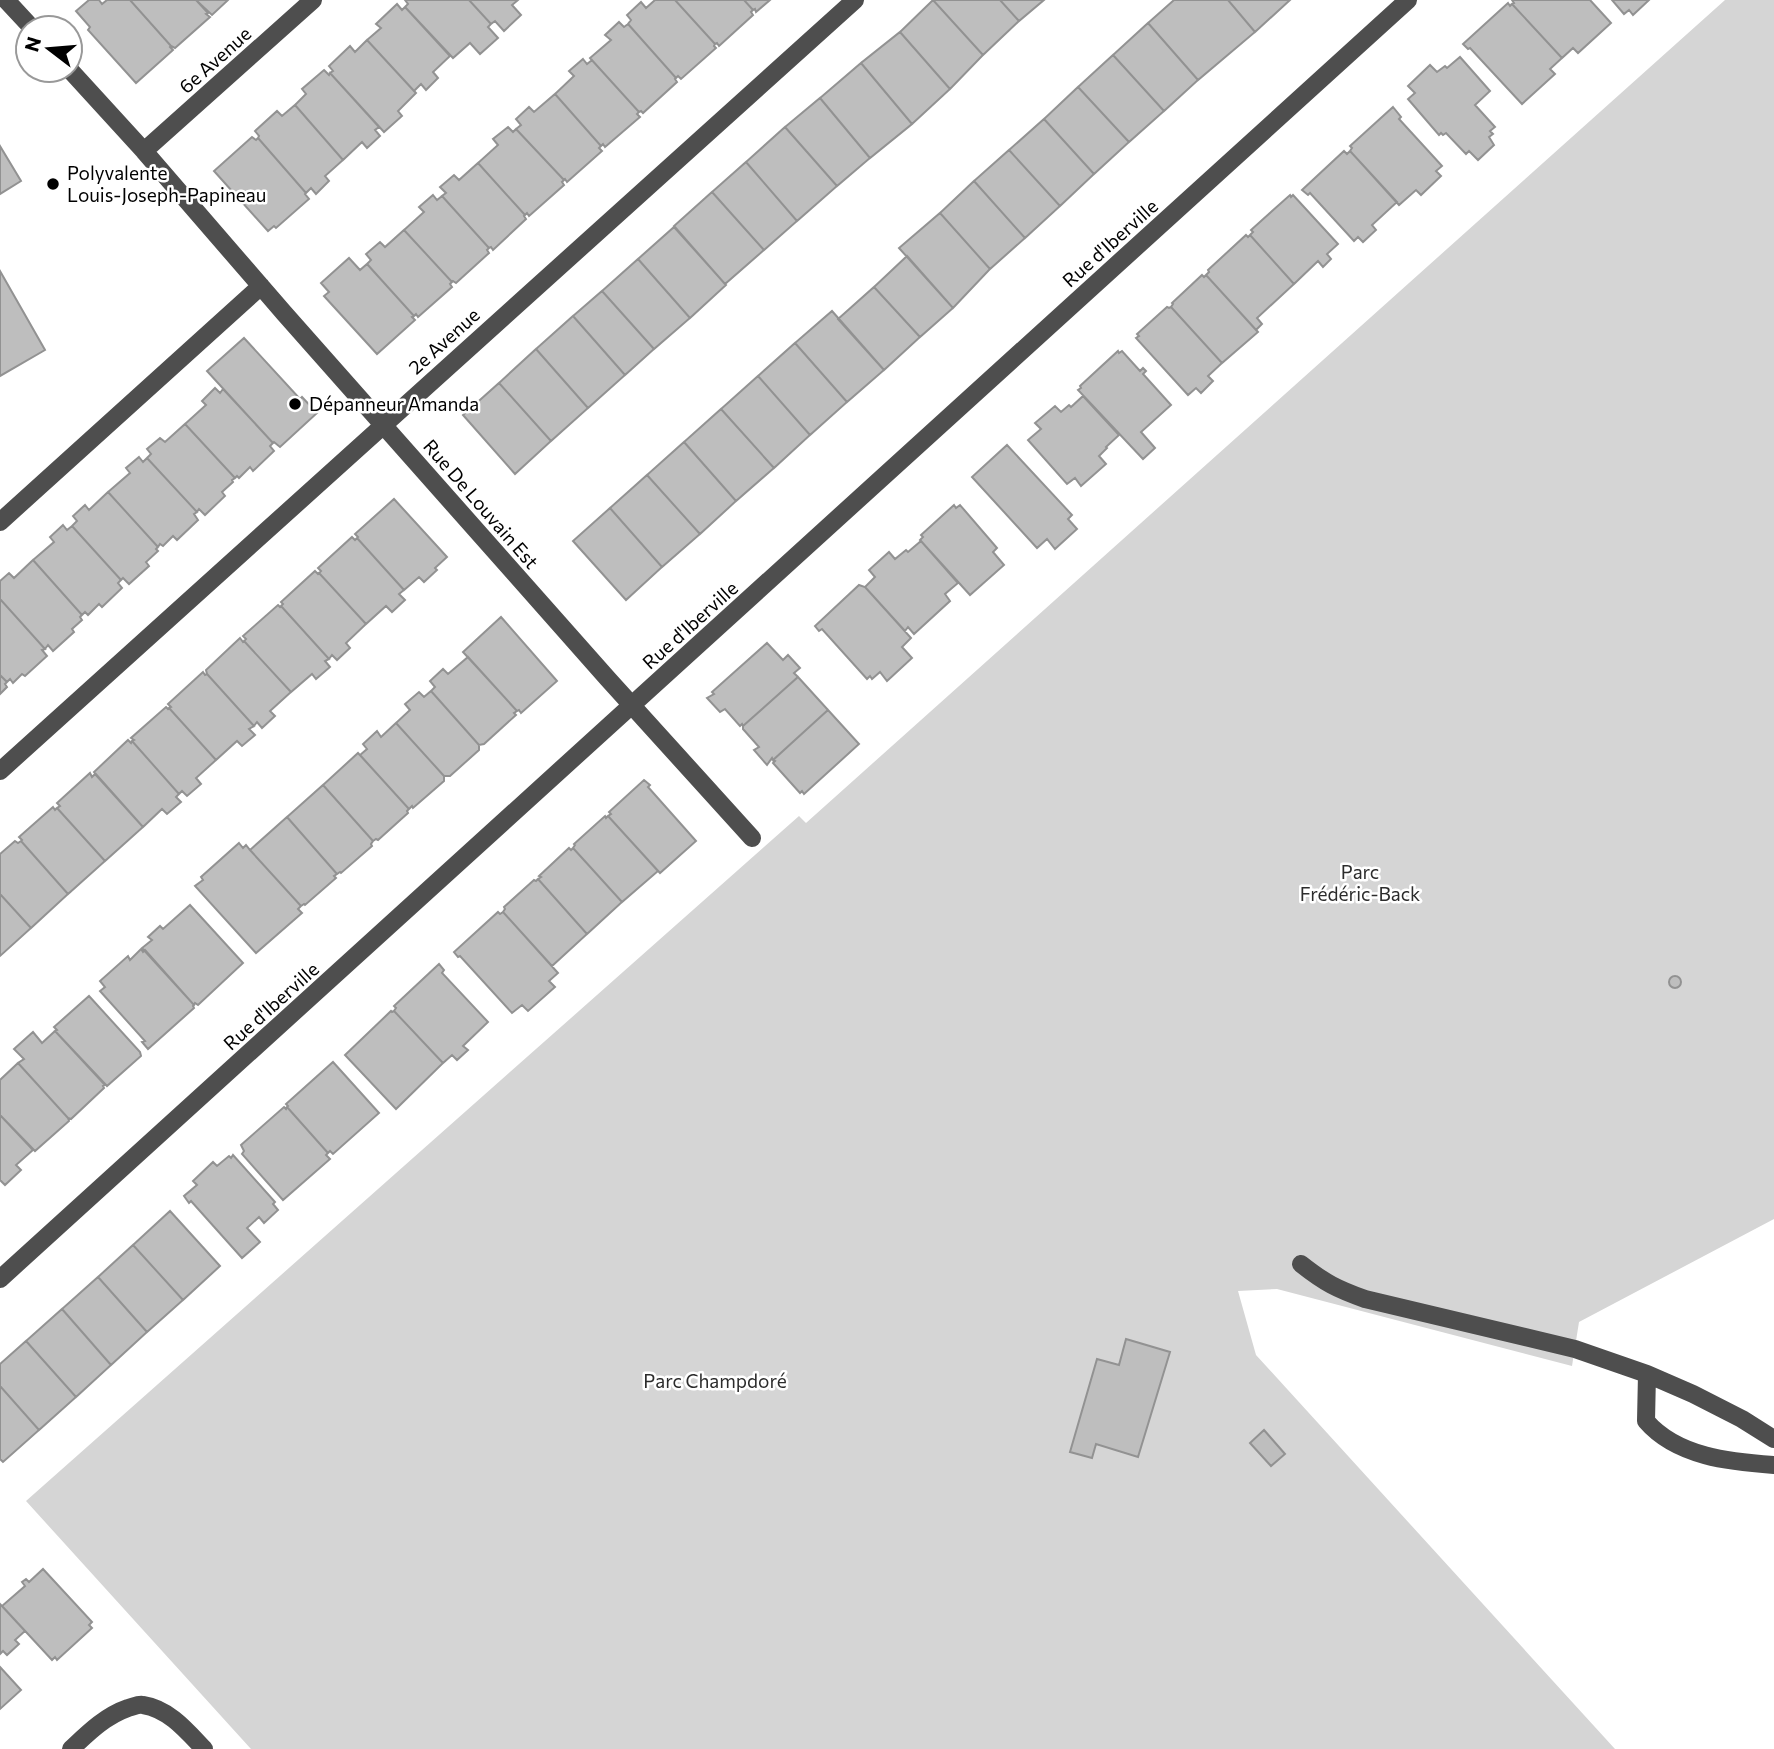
<svg xmlns="http://www.w3.org/2000/svg" width="1774" height="1749" font-family="Commissioner,sans-serif">
<rect width="100%" height="100%" fill="#fff"/>
<path fill="#d5d5d5" d="M1725,0H1774V1219L1579,1322L1572,1366L1277,1289L1238,1291L1256,1355L1615,1749H251L26,1501L799,816L806,823Z"/>
<path fill="#bebebe" stroke="#929292" stroke-width="2" d="M89,0H99L102,4L107,0H130L171,46L170,47L173,50L136,83L88,30L90,27L76,11Z
M130,0H196L208,13L206,14L210,17L175,48L171,46Z
M196,0H228L212,15Z
M405,0H469L491,24L488,27L498,38L480,54L470,43L453,58L405,7L408,4Z
M469,0H518L512,5L521,15L504,31L495,21L491,24Z
M655,0H675L715,44L714,46L716,48L681,79L678,76L676,78L628,24L631,20L627,15L641,2L646,8Z
M675,0H744L753,10L751,12L753,15L719,46L717,43L715,44Z
M744,0H770L756,12L755,9L753,10Z
M933,0H1000L1019,21L983,55Z
M933,0L983,55L950,89L900,32Z
M1000,0H1044L1019,21Z
M1174,0H1228L1255,32L1198,80L1148,23Z
M1228,0H1290L1255,32Z
M1512,0H1590L1611,23L1578,53L1573,48L1562,58L1512,4L1514,3Z
M1612,0H1649L1633,15L1629,10L1624,14Z
M1508,3L1510,6L1512,4L1562,58L1550,69L1555,74L1522,104L1470,48L1468,49L1463,44Z
M397,4L402,10L405,7L450,56L433,72L438,78L426,90L421,84L414,91L367,40L381,28L376,24Z
M619,22L624,27L628,24L676,78L675,79L677,82L643,113L641,111L639,112L590,58L611,40L605,35Z
M1148,23L1198,80L1164,111L1113,55Z
M900,32L950,89L912,124L861,63Z
M367,40L416,93L398,111L402,116L384,132L330,73L333,71L329,66L350,46L355,52Z
M1113,55L1164,111L1129,142L1078,87Z
M1460,57L1490,91L1475,105L1495,127L1490,131L1493,134L1489,137L1494,145L1478,160L1469,151L1466,154L1446,133L1443,135L1441,133L1439,135L1408,99L1415,93L1408,86L1430,65L1437,72L1445,66L1447,68Z
M583,59L587,64L592,60L639,112L637,114L640,117L605,147L603,144L601,146L555,94L574,76L569,71Z
M861,63L912,124L870,158L820,98Z
M324,70L329,75L330,73L379,127L375,130L380,136L367,148L362,142L343,160L295,105L306,94L302,89Z
M1078,87L1129,142L1094,174L1044,119Z
M555,94L601,146L599,148L602,151L567,182L565,179L564,180L516,129L521,125L516,119L529,107L534,112Z
M820,98L870,158L837,186L785,127Z
M295,105L343,160L325,176L329,181L316,194L311,188L306,193L258,138L259,136L255,131L277,111L282,116Z
M1393,107L1401,117L1399,119L1442,166L1436,171L1441,176L1421,195L1416,190L1399,205L1350,151L1352,148L1350,146Z
M1044,119L1094,174L1060,206L1009,150Z
M508,127L513,132L516,129L564,180L562,182L564,185L529,216L527,213L525,215L478,163L498,145L493,139Z
M785,127L837,186L797,221L746,162Z
M252,137L256,140L258,138L306,193L305,194L309,199L276,228L274,226L268,231L214,171Z
M0,146L21,181L0,194Z
M1009,150L1060,206L1025,238L974,181Z
M1344,151L1347,154L1350,151L1397,202L1372,225L1376,230L1363,242L1358,237L1354,241L1310,193L1308,195L1302,190Z
M746,162L797,221L764,250L712,192Z
M478,163L525,215L524,216L526,219L493,250L491,247L489,248L442,196L446,193L440,187L454,175L459,180Z
M974,181L1025,238L990,269L940,213Z
M712,192L764,250L725,284L674,226Z
M433,195L437,200L442,196L489,248L487,250L489,253L456,283L453,281L452,282L404,230L424,212L419,207Z
M1290,195L1291,197L1293,195L1338,244L1327,254L1331,259L1323,267L1318,261L1294,284L1250,235L1253,232L1251,230Z
M940,213L990,269L953,308L899,248Z
M674,227L726,285L690,318L638,259Z
M404,230L452,282L450,284L452,287L418,317L416,314L414,316L367,264L371,260L366,254L380,242L385,247Z
M1246,235L1248,237L1250,235L1294,284L1257,318L1262,324L1256,330L1206,275L1209,272L1208,270Z
M907,256L953,308L920,337L874,287Z
M349,258L360,270L367,264L414,316L412,317L415,320L377,354L324,296L329,292L321,283Z
M638,259L690,318L654,349L602,291Z
M0,271L45,350L0,376Z
M1202,275L1204,277L1206,275L1258,332L1222,363L1171,307L1173,304L1172,303Z
M874,287L920,337L884,370L838,319Z
M602,291L654,349L625,375L573,316Z
M1167,307L1169,308L1171,307L1222,363L1208,376L1213,381L1201,393L1196,388L1188,395L1136,338L1139,336L1137,334Z
M832,311L884,370L847,402L795,343Z
M573,316L625,375L588,408L536,349Z
M244,338L300,399L302,397L317,413L280,447L274,442L273,443L207,371Z
M795,343L847,402L810,435L758,376Z
M536,349L588,408L551,441L499,383Z
M1118,351L1119,353L1122,351L1140,371L1143,368L1146,371L1143,374L1171,405L1141,432L1155,448L1143,459L1078,390L1081,388L1080,386Z
M758,376L810,435L774,468L721,409Z
M499,383L551,441L515,474L463,415Z
M215,388L220,393L223,389L273,443L270,446L274,451L253,471L250,467L239,478L237,476L235,478L185,424L206,405L202,401Z
M1083,396L1119,435L1106,447L1107,448L1099,456L1106,464L1081,486L1075,478L1067,484L1028,440L1041,429L1035,423L1055,406L1061,412L1069,405L1071,407Z
M721,409L774,468L736,501L684,442Z
M185,424L235,478L232,480L233,482L222,492L225,496L205,515L199,509L197,512L147,458L151,454L147,449L160,438L165,442Z
M684,442L736,501L700,534L647,475Z
M1007,445L1072,515L1068,519L1077,529L1055,549L1047,539L1037,548L972,477Z
M139,457L143,462L147,458L197,512L194,514L198,520L177,540L173,536L163,546L160,544L158,547L108,492L130,473L126,468Z
M647,475L700,534L662,567L610,508Z
M108,492L158,547L156,549L158,551L146,562L149,566L129,584L123,578L121,580L72,526L77,521L73,516L85,505L89,510Z
M394,499L447,557L435,568L437,570L424,582L419,577L404,590L357,538L358,537L355,534Z
M954,505L956,508L960,505L997,548L993,552L1004,565L970,595L920,540L923,537L921,535Z
M610,508L662,567L626,600L573,541Z
M63,525L67,530L72,526L121,580L118,583L122,588L102,607L99,604L88,615L85,612L82,615L33,560L54,542L50,537Z
M352,537L355,540L357,538L404,590L399,594L405,600L392,612L386,606L366,624L319,573L321,571L318,568Z
M921,541L958,583L945,594L950,601L914,634L908,627L905,631L865,587L875,577L869,570L889,552L895,559L906,550L908,552Z
M33,560L82,615L80,617L82,620L72,629L74,632L53,651L48,645L45,649L0,599V581L9,573L14,578Z
M315,571L318,574L319,573L366,624L346,643L350,648L337,660L332,655L329,659L281,606L283,604L281,602Z
M859,585L865,587L911,638L902,647L912,658L887,681L880,672L872,679L870,676L867,679L822,629L819,631L815,626Z
M0,599L45,649L42,650L47,656L25,676L22,674L13,683L10,679L7,682L0,675Z
M278,605L280,607L281,606L329,659L325,661L330,667L316,679L312,674L291,692L244,641L246,639L243,636Z
M501,617L557,681L521,713L519,710L517,711L463,652Z
M240,638L243,642L244,641L291,692L270,711L275,716L262,728L257,722L254,726L207,674L206,670Z
M767,643L783,660L788,655L800,668L794,673L798,677L743,726L742,724L740,726L725,709L720,712L707,698L714,694L712,692Z
M468,657L517,711L514,713L516,715L484,744L479,745L431,691L435,687L430,681L443,669L448,674Z
M203,672L205,675L207,674L254,726L249,729L255,735L242,746L237,741L216,760L169,708L171,707L168,704Z
M0,675L7,682L5,684L7,687L0,694Z
M798,677L828,710L773,760L772,758L767,765L754,750L759,747L743,729V726Z
M431,691L479,745V750L450,776H444L396,723L410,710L405,704L419,692L424,697Z
M166,707L168,709L169,708L216,760L196,778L201,784L187,796L182,791L179,794L132,741L134,740L131,738Z
M828,710L859,744L804,794L802,791L800,793L773,763L775,761L773,760Z
M396,723L444,776V781L413,808L412,806L409,809L360,755L367,749L363,744L377,731L381,737Z
M128,740L131,743L132,741L179,794L176,797L181,802L167,814L162,809L143,827L94,772Z
M358,753L409,809L407,811L408,813L378,840L376,839L373,841L323,785Z
M90,773L92,777L95,774L143,827L105,861L57,808L60,806L57,803Z
M644,780L650,785L648,787L696,841L660,873L608,816L611,814L609,812Z
M323,785L373,841L371,844L372,846L341,873L340,872L337,874L287,817Z
M53,807L55,810L57,808L105,861L68,894L21,841L22,840L19,837Z
M605,816L606,818L608,816L658,871L622,902L573,848L575,845L574,844Z
M287,817L337,874L334,876L336,878L305,905L304,904L301,906L250,850Z
M15,841L18,843L21,841L68,894L31,928L0,894V854Z
M239,843L243,848L246,845L250,850L301,906L298,909L302,913L256,953L195,886L203,880L201,877Z
M569,848L571,850L573,848L622,902L587,934L538,879L541,877L539,876Z
M538,879L587,934L552,966L503,912L505,909L504,907L534,880L536,881Z
M0,894L31,928L0,956Z
M190,905L243,963L198,1005L195,1003L194,1005L142,948L152,940L148,937L160,926L163,929Z
M498,912L500,914L503,912L558,973L549,981L555,987L528,1011L522,1005L512,1013L460,956L458,957L454,952Z
M141,949L143,952L145,950L194,1005L193,1006L194,1008L148,1049L142,1042L145,1041L100,991L105,987L100,981L128,956L130,960Z
M439,964L444,970L442,973L488,1022L463,1046L468,1050L457,1060L452,1055L443,1063L394,1011L396,1008L394,1006Z
M1669 982a6 6 0 1 1 12 0a6 6 0 1 1-12 0Z
M89,996L140,1052L141,1056L107,1086L55,1031L57,1030L54,1027Z
M391,1011L392,1012L394,1011L443,1063L396,1109L345,1055Z
M55,1031L105,1085L103,1086L104,1088L71,1119L68,1118L18,1063L24,1059L14,1049L33,1032L42,1043Z
M333,1062L379,1113L333,1154L330,1151L328,1153L287,1107L288,1106L286,1104Z
M18,1063L68,1118L69,1121L35,1151L0,1115V1080Z
M284,1107L286,1109L287,1107L328,1153L326,1155L330,1159L283,1200L242,1154L244,1151L241,1145Z
M0,1115L33,1150L16,1165L21,1170L5,1185L0,1180Z
M233,1155L275,1202L273,1204L278,1210L264,1223L259,1217L247,1228L260,1242L242,1258L191,1201L189,1203L184,1196L197,1185L193,1181L213,1162L217,1166L229,1156L231,1158Z
M170,1211L220,1266L183,1300L133,1245Z
M133,1245L183,1300L147,1332L98,1277Z
M98,1277L147,1332L111,1365L62,1309Z
M62,1309L111,1365L76,1397L26,1341Z
M1126,1339L1170,1352L1138,1457L1096,1444L1092,1458L1070,1452L1097,1359L1119,1365Z
M26,1341L76,1397L39,1430L0,1386V1364Z
M0,1386L39,1430L3,1462L0,1459Z
M1264,1430L1285,1454L1271,1466L1250,1443Z
M43,1569L92,1622L89,1625L92,1628L57,1660L55,1657L52,1660L2,1606L25,1586L22,1582L26,1579L29,1582Z
M0,1604L25,1631L15,1640L19,1644L7,1655L3,1651L0,1654Z
M0,1667L21,1690L0,1709Z"/>
<g fill="none" stroke-linecap="round" stroke-linejoin="round">
<path stroke="#4e4e4e" stroke-width="18" d="M6,0L32,28
M70,70L144,151L284,313L608,679L752,838
M144,151L313,0
M0,522L261,286
M0,771L855,0
M1301,1264C1325,1283 1337,1289 1365,1299L1575,1349L1647,1374L1693,1394L1742,1419L1774,1439
M0,1279L1408,0
M1647,1374L1646,1421C1677,1457 1731,1462 1774,1465
M71,1749C88,1733 105,1716 128,1708C133,1707 138,1704 143,1705C169,1709 187,1731 204,1749"/>
</g>
<g fill="#000" stroke="#fff" stroke-width="2.5">
<circle cx="53" cy="184" r="7"/>
<circle cx="295" cy="404" r="7"/>
</g>
<g text-anchor="middle" stroke-width="5" stroke-linejoin="round" paint-order="stroke">
<g font-size="19" fill="#000" stroke="#fff">
<text transform="translate(215 60) rotate(-42)" y="7">6e Avenue</text>
<text transform="translate(1110 243) rotate(-42)" y="7">Rue d'Iberville</text>
<text transform="translate(444 341) rotate(-42)" y="7">2e Avenue</text>
<text transform="translate(481 504) rotate(49)" y="7">Rue De Louvain Est</text>
<text transform="translate(690 625) rotate(-42)" y="7">Rue d'Iberville</text>
<text transform="translate(271 1006) rotate(-42)" y="7">Rue d'Iberville</text>
</g>
<g font-size="19" fill="#000" stroke="#fff" text-anchor="start">
<text x="67" y="180">Polyvalente<tspan x="67" dy="22">Louis-Joseph-Papineau</tspan></text>
<text x="309" y="411">Dépanneur Amanda</text>
</g>
<g font-size="19" fill="#2c2c2c" stroke="#fff">
<text x="1360" y="879">Parc<tspan x="1360" dy="22">Frédéric-Back</tspan></text>
<text x="715" y="1388">Parc Champdoré</text>
</g>
</g>
<g transform="translate(49 49) rotate(286)"><circle r="33" fill="#ffffff" stroke="#999999" stroke-width="2"/>
<path d="M0-5L12 26L0 18L-12 26Z" fill="#000000"/>
<text y="-10" font-size="19" font-weight="bold" text-anchor="middle" fill="#000000">N</text>
</g>
</svg>
